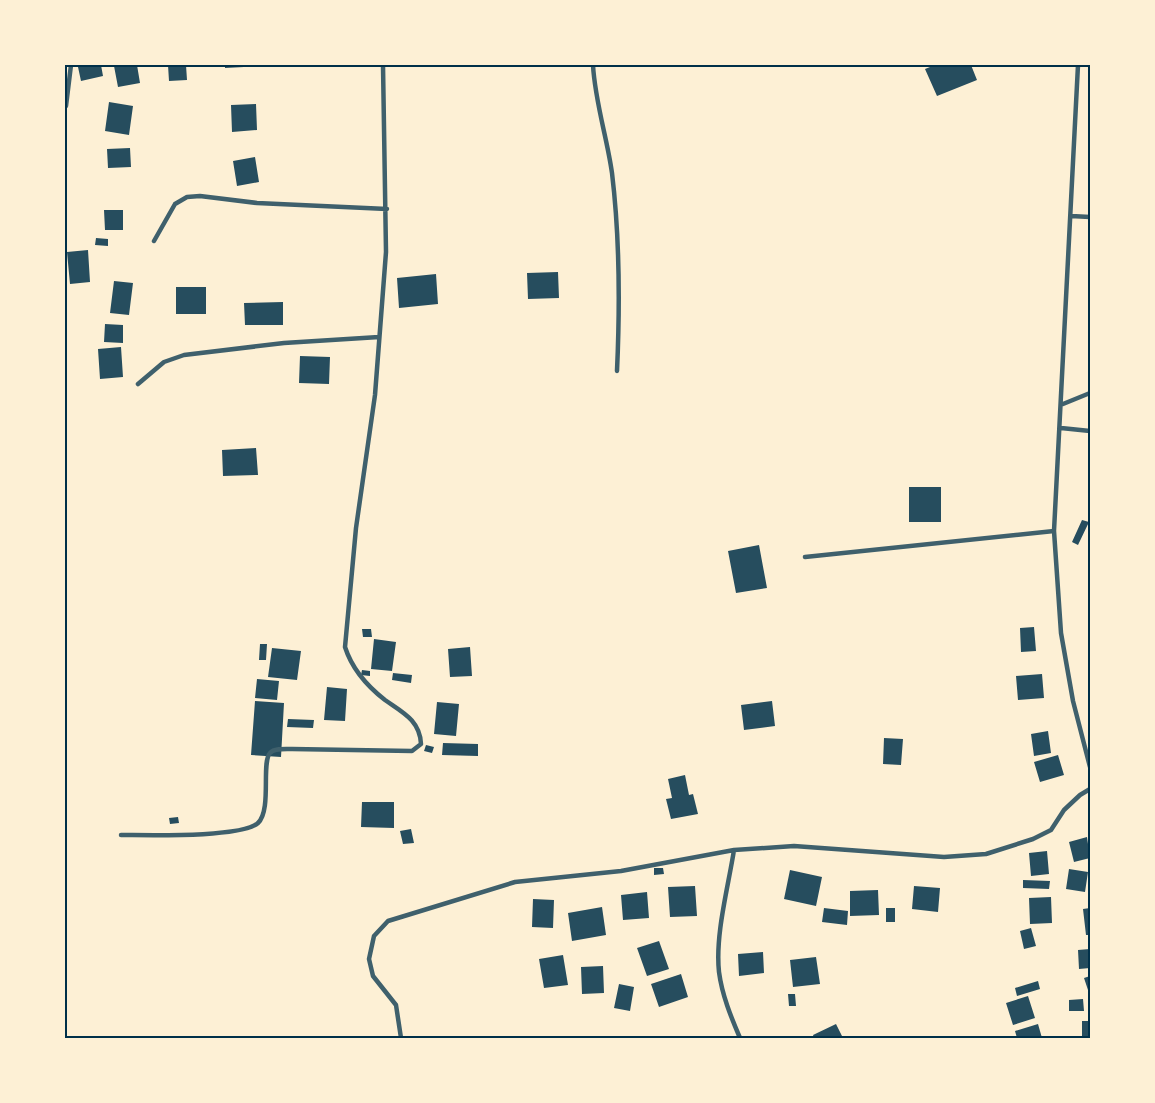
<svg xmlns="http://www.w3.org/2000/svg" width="1155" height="1103" font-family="Montserrat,sans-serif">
<rect width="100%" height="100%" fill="#fdf0d5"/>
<path fill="#264d5e" d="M86,65H101L103,76L81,81L78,67Z
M137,65L140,83L118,87L114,66Z
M168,65H186L187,80L169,81Z
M225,65H244V67L225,68Z
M935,65H971L977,80L937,96L925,69Z
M109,102L133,106L129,135L105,131Z
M256,104L257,130L232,132L231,105Z
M130,148L131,167L108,168L107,149Z
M255,157L259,182L237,186L233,161Z
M104,210H123V230H105Z
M96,238L108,239V246L95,245Z
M88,250L90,282L70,284L67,252Z
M558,272L559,298L528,299L527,273Z
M436,274L438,304L399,308L397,278Z
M114,281L133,283L129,315L110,313Z
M176,287H206V314H176Z
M283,302V325H245L244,303Z
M105,324L123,325V343L104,342Z
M121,347L123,377L100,379L98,349Z
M300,356L330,357L329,384L299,383Z
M256,448L258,475L223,476L222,450Z
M909,487H941V522H909Z
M1082,520L1089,522L1078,545L1072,542Z
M759,545L767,588L736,593L728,551Z
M1034,627L1036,651L1021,652L1020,628Z
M362,629H371L372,637H363Z
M374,639L396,642L392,671L371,669Z
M260,644H267L266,660H259Z
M470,647L472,676L450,677L448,649Z
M272,648L301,651L297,680L268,677Z
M362,670L370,671V676L361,675Z
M393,673L412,675L411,683L392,680Z
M1042,674L1044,698L1018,700L1016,676Z
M257,679L279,681L277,700L255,698Z
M327,687L347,689L345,721L324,720Z
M255,701L284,703L281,757L251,755Z
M772,701L775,726L744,730L741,705Z
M437,702L459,704L456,736L434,734Z
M288,719L314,720L313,728L287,727Z
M1048,731L1051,753L1034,756L1031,734Z
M884,738L903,739L901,765L883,764Z
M443,743L478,744V756L442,755Z
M426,745L434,747L432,753L424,751Z
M1058,755L1064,775L1040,782L1034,762Z
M685,775L689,795L693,794L698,814L671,819L666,799L672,798L668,779Z
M362,802H394V828L361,827Z
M178,817L179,823L170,824L169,818Z
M411,829L414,843L403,844L400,831Z
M1087,837L1090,858L1074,862L1069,842Z
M1047,851L1049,874L1031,876L1029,853Z
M654,868H663L664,874L654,875Z
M1069,869L1088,872L1085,892L1066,889Z
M790,870L822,877L816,906L784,899Z
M1023,880L1050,881L1049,889L1023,888Z
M695,886L697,916L670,917L668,887Z
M914,886L940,888L938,912L912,909Z
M878,890L879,915L850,916V891Z
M647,892L649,918L623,920L621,895Z
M1051,897L1052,923L1030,924L1029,898Z
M533,899L554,900L553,928L532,927Z
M602,907L606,935L572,941L568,913Z
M824,908L848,911L847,925L822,922Z
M886,908H895V922H886Z
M1090,908V935H1086L1083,909Z
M1031,928L1036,946L1024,949L1020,931Z
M659,941L669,969L647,976L637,948Z
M1090,949V968L1079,969L1078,950Z
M763,952L764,973L739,976L738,954Z
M563,955L568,985L544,988L539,959Z
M816,957L820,984L793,987L790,960Z
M603,966L604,993L582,994L581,967Z
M681,974L688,997L659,1007L651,984Z
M1090,976V996L1084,978Z
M1038,981L1040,989L1017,996L1015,988Z
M619,984L634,987L630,1011L614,1008Z
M788,994H795L796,1006H789Z
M1028,996L1035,1018L1013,1025L1006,1003Z
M1083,999L1084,1011H1069V1000Z
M1082,1021H1090V1038H1082Z
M836,1024L843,1038H814L813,1035Z
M1038,1024L1042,1038H1017L1015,1031Z"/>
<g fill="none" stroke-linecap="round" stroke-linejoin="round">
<path stroke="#3f606c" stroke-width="4.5" d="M593,65C595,102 607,137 612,173C620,239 620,305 617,371
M1078,65L1054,531L1061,633L1073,701L1090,767
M66,106L71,65
M1071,216L1090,217
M154,241L175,204L187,197L200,196L257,203L387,209
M138,384L164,362L184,355L284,343L379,337
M1063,404L1090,393
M1061,428L1090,431
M805,557L1054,531
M121,835C146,835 242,838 258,823C272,810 261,762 270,753C274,748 286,749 292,749L412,751L421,744C420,720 402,712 385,700C367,686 352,669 345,647L356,528L375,395L386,252L383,65
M734,850C728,888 715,935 719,972C722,995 731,1017 740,1038
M401,1038L396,1005L373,976L369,959L374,936L388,921L515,882L621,871L734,850L794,846L944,857L986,854L1033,839L1051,830L1064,810L1080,795L1090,789"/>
</g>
<rect width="1155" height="1103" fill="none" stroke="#fdf0d5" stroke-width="132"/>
<rect x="66" y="66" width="1023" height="971" fill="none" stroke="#003049" stroke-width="2"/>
</svg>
